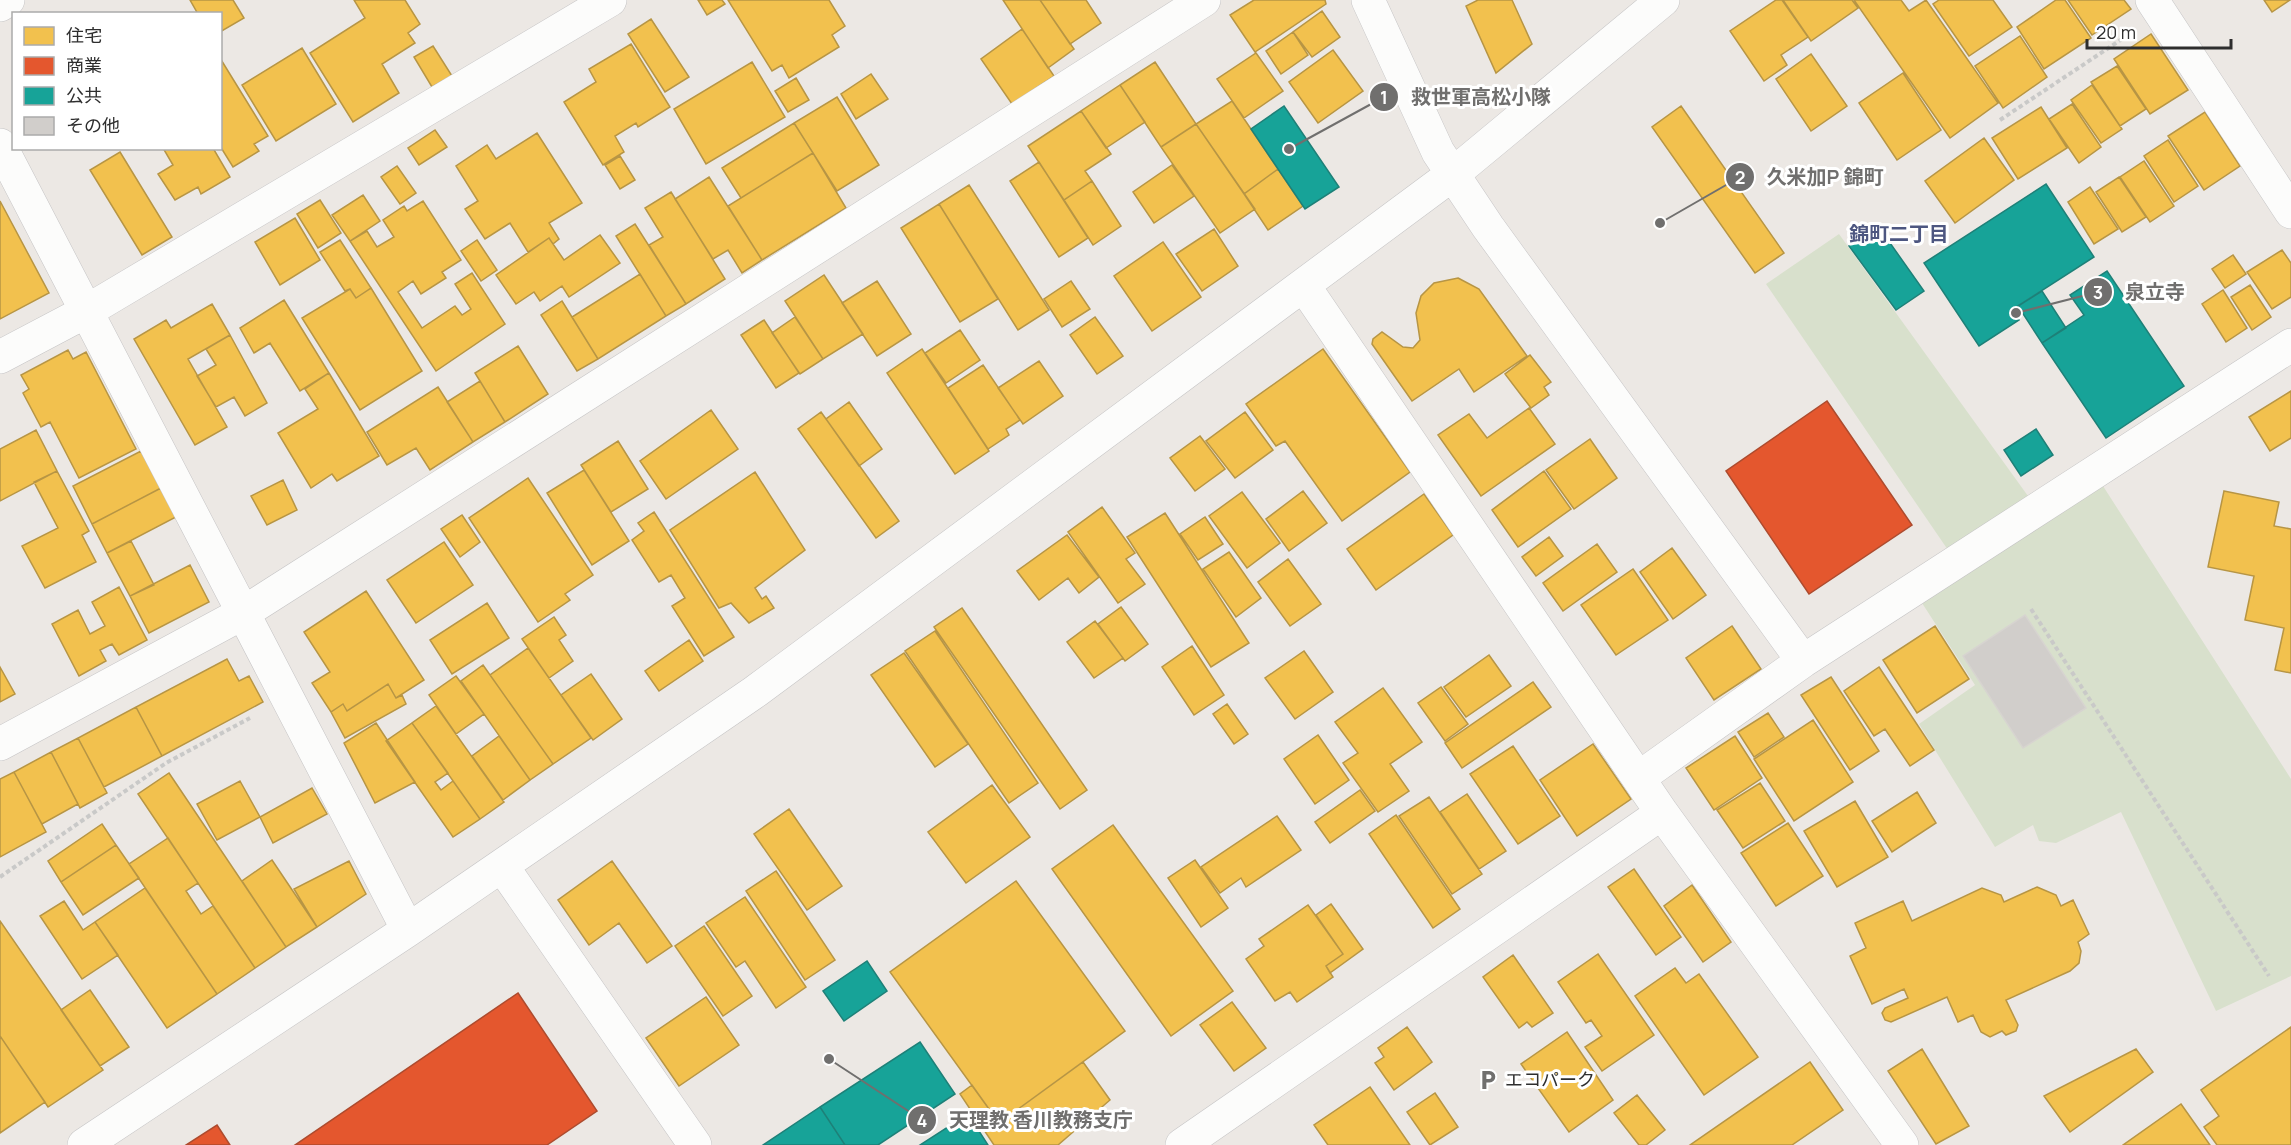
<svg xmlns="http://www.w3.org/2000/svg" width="2291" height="1145" font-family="Manrope,'Noto Sans JP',sans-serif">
<rect width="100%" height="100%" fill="#ece8e4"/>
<path fill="#d8e0cc" d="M1839,234L2028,496L1948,550L1766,284Z
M2103,486L2291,779V976L2216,1011L2121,812L2056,843L2039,841L2033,825L1995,847L1919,724L1975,685L1922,603Z"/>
<path fill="#f2c14e" stroke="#b79544" stroke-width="1.5" d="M190,0H233L244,18L220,32V14H198Z
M354,0H405L420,24L408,33L415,43L382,64L399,93L353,122L310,53L365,18Z
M698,0H722L725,4L707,15Z
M728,0H829L845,26L832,35L839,47L789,78L782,65L772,71Z
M1003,0H1040L1074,49L1048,68Z
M1040,0H1086L1101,23L1070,44Z
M1254,0H1325L1326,4L1255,52L1230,15Z
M1478,0H1512L1532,44L1496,73L1466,6Z
M1776,0H1782L1808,37L1781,55L1787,65L1764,81L1730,31Z
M1783,0H1852L1858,8L1811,41Z
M1854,0H1901L1909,11L1926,0L1998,103L1950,138Z
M1939,0H1993L2012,27L1969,56L1933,4Z
M2056,0H2065L2091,38L2044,69L2017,27Z
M2068,0H2124L2131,9L2092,35Z
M2264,0H2290L2272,12Z
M1322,11L1340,37L1312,57L1293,32Z
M651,19L689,77L665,92L628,34Z
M1022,29L1054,76L1012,104L981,59Z
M1293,32L1308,55L1281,74L1266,51Z
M2151,34L2188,90L2150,114L2114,59Z
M2020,36L2047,77L2003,108L1975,66Z
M631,44L670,107L638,127L636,123L615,136L624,152L603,165L564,102L596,82L589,69Z
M433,46L452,76L432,87L414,57Z
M302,48L336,104L276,141L242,85Z
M1333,50L1363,91L1318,123L1289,82Z
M1256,53L1283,91L1244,118L1217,79Z
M1811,54L1847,106L1811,131L1776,79Z
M220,58L268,136L254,144L259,151L233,167L220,146Z
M752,62L785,117L706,164L674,109Z
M1155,62L1196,124L1161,147L1120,85Z
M2117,66L2146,109L2120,126L2091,82Z
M1903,73L1941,130L1897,160L1859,103Z
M871,74L888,99L856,119L841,94Z
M796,78L809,100L788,112L775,91Z
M1120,85L1145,122L1106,148L1081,111Z
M2092,85L2122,129L2101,143L2071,100Z
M837,97L879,165L837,191L794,123Z
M1232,101L1278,169L1244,194L1196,124Z
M2072,104L2101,147L2079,163L2049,119Z
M1681,106L1784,253L1755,273L1652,127Z
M2041,107L2067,148L2018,179L1992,138Z
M1081,111L1111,154L1085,171L1092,181L1064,200L1028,146Z
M2205,112L2240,166L2204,190L2168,136Z
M794,123L813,153L741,198L722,168Z
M1196,124L1255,209L1220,233L1161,147Z
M435,130L447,147L419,165L408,148Z
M537,133L582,203L549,223L559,239L553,244L549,238L528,252L510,223L485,239L465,209L478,201L456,166L487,145L496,159Z
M1984,138L2014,180L1955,223L1925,181Z
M2168,140L2198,186L2174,202L2144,156Z
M163,148H213L230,177L201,194L198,187L175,200L158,174L173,165Z
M120,152L172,237L142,255L90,170Z
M813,153L846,208L762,260L728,206Z
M620,156L635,180L620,189L605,165Z
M2144,161L2174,206L2150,222L2120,177Z
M1039,162L1088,238L1059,257L1010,181Z
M1172,165L1194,196L1154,223L1133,192Z
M397,166L416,193L400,204L381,177Z
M1278,169L1303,206L1268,230L1244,194Z
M709,177L762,260L742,273L728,250L713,259L675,199Z
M2119,177L2146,217L2122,232L2096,192Z
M1092,181L1121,226L1093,245L1064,200Z
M969,185L1049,310L1018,330L939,204Z
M2090,187L2118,229L2094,244L2068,202Z
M671,192L725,279L686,304L649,245L663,237L645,208Z
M363,195L380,221L350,241L332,215Z
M320,200L341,233L318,248L297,214Z
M0,201L49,293L0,319Z
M423,201L461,260L442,272L446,278L421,294L413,281L398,292L422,328L455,306L462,315L471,309L455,284L472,273L505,324L436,371L350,241L367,231L377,247L394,237L383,220L404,206L407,211Z
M939,204L998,299L960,322L901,228Z
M295,218L320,260L280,285L255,242Z
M635,224L686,304L666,316L616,236Z
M1214,229L1238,266L1202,291L1176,254Z
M600,235L620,263L569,297L562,286L540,301L534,292L516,304L496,275L549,238L564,260Z
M340,240L371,288L356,298L350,289L345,291L320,252Z
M477,240L497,270L481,281L461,251Z
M1163,242L1201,297L1152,331L1114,276Z
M2282,250L2291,263V297L2272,309L2247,272Z
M2233,255L2246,274L2225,288L2212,269Z
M640,274L666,316L598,359L572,317Z
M824,275L863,334L823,359L785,301Z
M1458,278L1479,289L1527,356L1474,392L1459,369L1412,401L1372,344L1373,339L1382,332L1403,347L1413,348L1420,340L1416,313L1421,296L1434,283Z
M877,281L911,334L877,356L842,303Z
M1071,281L1090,309L1062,327L1044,299Z
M2250,285L2271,317L2252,330L2231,297Z
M371,288L422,371L360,410L302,318L350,289L356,298Z
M2223,290L2247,328L2226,342L2202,304Z
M284,300L329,373L300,391L270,343L254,353L240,328Z
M562,301L598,359L577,371L541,315Z
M212,304L230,335L188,359L227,427L195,445L134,339L166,320L171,328Z
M795,317L823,359L800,374L772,333Z
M1095,317L1123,356L1097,374L1070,335Z
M764,320L799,373L776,388L741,335Z
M960,330L980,360L946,383L925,353Z
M230,335L267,403L245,416L234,397L216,407L197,376L216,365L206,349Z
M518,346L548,394L505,422L475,373Z
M922,349L989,451L955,474L887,373Z
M1323,349L1410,472L1342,521L1285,441L1276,446L1246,404Z
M68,350L73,359L86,352L136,449L79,478L50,422L41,427L23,393L29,389L21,375Z
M1530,355L1551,382L1544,387L1549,395L1531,408L1505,374Z
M1039,361L1063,396L1023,424L998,388Z
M983,365L1020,420L1006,429L1009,435L988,449L948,388Z
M329,373L379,456L337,481L332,474L311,488L278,433L318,409L305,389Z
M480,381L505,422L473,442L447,402Z
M438,387L473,442L430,470L416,448L387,465L367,432Z
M2291,391V438L2270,451L2249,417Z
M849,402L882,449L859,466L826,419Z
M1529,408L1555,444L1481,496L1438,435L1469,414L1487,438Z
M711,410L738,449L666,499L640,461Z
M821,412L899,521L876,538L798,429Z
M1245,412L1273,450L1235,478L1206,441Z
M36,430L57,471L0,501V449Z
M1200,436L1225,469L1195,491L1170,458Z
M1590,439L1617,478L1574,509L1546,470Z
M618,441L648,489L611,512L581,465Z
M141,451L161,488L92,524L73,486Z
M584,470L629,541L592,565L547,493Z
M57,471L89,531L82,535L96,562L45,588L22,546L58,528L34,482Z
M1544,471L1571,509L1518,547L1492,510Z
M755,472L805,550L755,588L762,599L766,596L774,608L749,623L731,603L719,608L670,530Z
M528,478L593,575L565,594L570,600L538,622L469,518Z
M283,480L297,510L267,525L251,496Z
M161,488L176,517L107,553L92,524Z
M1303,491L1327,523L1289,551L1266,519Z
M2224,491L2279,502L2274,526L2291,529V673L2275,670L2284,628L2245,620L2254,576L2208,567Z
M1242,492L1280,543L1247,568L1209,516Z
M1424,494L1453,535L1376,590L1347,549Z
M1102,507L1135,553L1126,559L1145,584L1118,603L1068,532Z
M654,512L734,637L704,656L672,606L685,598L671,575L659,582L632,540L644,531L638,523Z
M1165,513L1249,643L1211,667L1127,537Z
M462,515L480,542L460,557L441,529Z
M1205,517L1223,544L1198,560L1180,534Z
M1067,535L1099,577L1079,593L1068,578L1039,600L1017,571Z
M1549,537L1563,556L1536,576L1522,557Z
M131,541L154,585L130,596L107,553Z
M444,542L473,585L416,623L387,580Z
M1597,544L1617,572L1563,611L1543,583Z
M1672,548L1706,595L1673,619L1640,572Z
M1229,552L1261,598L1236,617L1203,569Z
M1288,559L1321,604L1290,626L1258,582Z
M190,565L209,602L149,633L130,596Z
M1633,569L1668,620L1616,655L1581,605Z
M119,587L147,640L119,655L112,644L100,650L106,661L79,676L52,624L78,610L90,634L105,626L92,602Z
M366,591L424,680L396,698L388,684L347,711L343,704L331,712L312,683L330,672L304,632Z
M487,603L509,638L452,674L430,640Z
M1121,607L1148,644L1125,661L1098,624Z
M962,608L1087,790L1060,809L934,627Z
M554,617L566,635L559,640L573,661L549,678L522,639Z
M1095,621L1123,658L1094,678L1067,642Z
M1732,626L1761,669L1714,700L1686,658Z
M1935,626L1969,679L1917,713L1883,660Z
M935,631L1038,783L1009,803L905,651Z
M689,640L703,661L659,691L645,671Z
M1192,646L1224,695L1194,715L1162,667Z
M528,648L591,738L553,764L490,675Z
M1304,651L1333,692L1295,719L1265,678Z
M904,653L968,744L935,767L871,675Z
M1489,655L1511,686L1466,717L1444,687Z
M227,659L239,681L249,676L263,702L162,756L136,707Z
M483,665L553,764L530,780L461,681Z
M0,667L15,694L0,702Z
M1879,667L1934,750L1910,766L1885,729L1874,736L1844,691Z
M591,674L622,719L593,740L561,695Z
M456,676L484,714L456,734L429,695Z
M1831,677L1879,751L1850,770L1801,695Z
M1533,682L1551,707L1462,768L1445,743Z
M388,684L396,698L402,695L406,704L345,738L331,712L343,704L347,711Z
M1441,687L1468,724L1445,741L1418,703Z
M1383,688L1422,742L1390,764L1409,791L1378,812L1343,763L1358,753L1335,722Z
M1227,704L1248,734L1234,744L1213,714Z
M436,706L504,802L480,819L412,723Z
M136,707L162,756L104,787L78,738Z
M1768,713L1784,737L1754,757L1738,732Z
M1813,720L1853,782L1794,821L1754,759Z
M376,723L415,782L375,803L344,743Z
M412,723L448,773L435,782L441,790L453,781L480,819L453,837L386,741Z
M1318,735L1349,780L1315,804L1284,759Z
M499,736L530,780L503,800L472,756Z
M1735,736L1762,778L1714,810L1686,768Z
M78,738L107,793L80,808L51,752Z
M1593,744L1631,799L1577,836L1540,780Z
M1513,746L1560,816L1518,844L1470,774Z
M51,752L78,804L42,824L14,772Z
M14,772L46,832L0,857V779Z
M169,773L286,947L255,968L138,794Z
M240,781L260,817L217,840L197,804Z
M1760,783L1785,821L1743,848L1717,810Z
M992,785L1030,837L966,883L928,832Z
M312,788L327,814L273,843L260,817Z
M1360,790L1375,811L1330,843L1315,822Z
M1917,792L1936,823L1892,852L1872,821Z
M1467,794L1506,851L1479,869L1440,812Z
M1429,797L1482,874L1452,894L1399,816Z
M1855,801L1888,857L1837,887L1804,831Z
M789,809L842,886L807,910L754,834Z
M1396,815L1460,909L1433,928L1369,834Z
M1277,816L1301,850L1246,887L1241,878L1220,893L1201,867Z
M1788,823L1823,876L1776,906L1741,853Z
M102,824L116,845L61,882L48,861Z
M1113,825L1233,991L1171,1036L1052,869Z
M168,838L198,883L186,891L201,914L213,906L255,968L217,994L129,864Z
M116,845L139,878L83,915L61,882Z
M272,860L317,927L286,947L242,881Z
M1195,860L1228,908L1201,927L1168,878Z
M349,861L366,894L317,927L294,889Z
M612,861L672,946L647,963L619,923L589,945L558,900Z
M1634,869L1681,937L1656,955L1608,887Z
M776,871L835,960L805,980L746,891Z
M1016,881L1125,1031L999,1123L890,972Z
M1692,885L1731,942L1703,962L1664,906Z
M2037,887L2056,895L2061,906L2073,900L2089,934L2078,942L2081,951L2079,963L2070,971L2006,1000L2018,1025L2016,1031L2006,1035L2002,1031L1990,1037L1981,1032L1973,1015L1958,1022L1947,997L1891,1022L1885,1020L1882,1013L1885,1008L1908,998L1904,989L1872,1004L1850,956L1866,948L1855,923L1903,901L1912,921L1982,888L2001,895L2004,902Z
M145,888L217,994L167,1028L95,922Z
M745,897L806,987L776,1008L745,961L736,967L706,923Z
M64,901L83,930L95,922L118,955L82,979L40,916Z
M1331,904L1363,949L1330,973L1326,966L1343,954L1316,915Z
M1308,905L1343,954L1326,966L1333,977L1297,1002L1290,992L1275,1001L1246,959L1264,946L1259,939Z
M0,921L103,1070L48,1107L0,1036Z
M704,926L752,996L723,1016L675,946Z
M1598,954L1654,1035L1602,1071L1585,1047L1602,1036L1591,1020L1586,1023L1558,982Z
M1513,955L1553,1013L1532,1027L1527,1022L1519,1028L1483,977Z
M1675,968L1686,983L1699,974L1758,1057L1704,1095L1635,996Z
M90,990L129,1047L100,1066L61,1010Z
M706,997L739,1045L679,1086L646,1038Z
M1232,1002L1266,1048L1234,1071L1200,1025Z
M1407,1027L1432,1062L1394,1090L1375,1063L1384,1057L1378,1048Z
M2291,1027V1145H2217L2204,1127L2219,1116L2201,1090Z
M1567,1032L1613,1100L1569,1132L1521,1064Z
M0,1036L45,1102L0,1133Z
M1922,1049L1969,1126L1936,1144L1888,1071Z
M2136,1049L2153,1072L2070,1132L2044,1096Z
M1083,1062L1110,1100L1058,1145H994L960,1094L972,1085L999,1123Z
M1810,1062L1843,1110L1792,1145H1690Z
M1370,1087L1410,1145H1328L1314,1125Z
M1435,1093L1458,1127L1430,1145L1407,1112Z
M1637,1095L1665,1130L1646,1145H1639L1614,1113Z
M2181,1104L2210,1145H2123Z"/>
<path fill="#e4572e" stroke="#ad4b2e" stroke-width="1.5" d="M1827,401L1912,525L1809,594L1726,471Z
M518,993L597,1111L547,1145H295Z
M217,1125L230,1145H186Z"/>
<path fill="#17a398" stroke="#1e8078" stroke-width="1.5" d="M1284,106L1339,187L1305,209L1251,129Z
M2046,184L2094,257L2013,309L2019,320L1979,346L1924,263Z
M1878,226L1924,291L1896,310L1849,246Z
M2107,271L2184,386L2106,438L2042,343L2084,315L2070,295Z
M2042,291L2066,328L2042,343L2018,306Z
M2036,429L2053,455L2021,476L2004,450Z
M867,961L887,991L844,1021L823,991Z
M920,1042L955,1094L878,1145H845L820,1107Z
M820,1107L845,1145H763Z
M968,1114L988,1145H920Z"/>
<path fill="#d1cecb" stroke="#d7d4d0" stroke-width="1.5" d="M2025,615L2086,708L2023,748L1963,656Z"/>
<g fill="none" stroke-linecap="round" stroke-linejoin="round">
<g stroke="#c5c4c5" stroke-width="34">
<path id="minor" d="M1368,0L1438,152L1488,227L1803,661
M2152,0L2291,212
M0,5L8,0
M0,145L408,930
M1304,286L1662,813L1902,1145
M0,357L87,311L610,0
M0,744L243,613L1204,0
M1640,777L1803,661L2291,345
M502,866L695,1145
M84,1145L408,930L756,691L1453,174L1663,0
M1182,1145L1662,813"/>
</g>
<path stroke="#c9c9c8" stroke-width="4" stroke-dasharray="4.5 3" stroke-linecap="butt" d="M2000,120L2125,37
M2031,609L2269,976
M0,877L166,763L250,718"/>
<use href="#minor" stroke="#fcfcfb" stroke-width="33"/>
</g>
<defs>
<g id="parking-bare" transform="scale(1.62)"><path d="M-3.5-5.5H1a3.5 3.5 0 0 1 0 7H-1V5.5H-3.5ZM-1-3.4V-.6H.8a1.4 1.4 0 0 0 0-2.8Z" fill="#706f6e" stroke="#fff" stroke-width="2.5" paint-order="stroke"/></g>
</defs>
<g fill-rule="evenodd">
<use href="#parking-bare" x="1488" y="1080"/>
</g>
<g text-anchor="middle" stroke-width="6" stroke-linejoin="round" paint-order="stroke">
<g font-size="18" fill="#2e2e2e" stroke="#fff" text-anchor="start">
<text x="1505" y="1086">エコパーク</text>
</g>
<g font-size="20" font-weight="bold" fill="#4d5680" stroke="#fff">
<text x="1899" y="241">錦町二丁目</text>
</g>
</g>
<path fill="none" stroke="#706f6e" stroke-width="2" d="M1289 149L1384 97M1660 223L1740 177M2016 313L2098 292M829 1059L922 1120"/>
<g fill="#706f6e" stroke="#fff" stroke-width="2">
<circle cx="1289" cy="149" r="6"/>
<circle cx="1660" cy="223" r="6"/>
<circle cx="2016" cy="313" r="6"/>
<circle cx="829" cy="1059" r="6"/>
<circle cx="1384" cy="97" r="15"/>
<circle cx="1740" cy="177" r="15"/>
<circle cx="2098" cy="292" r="15"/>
<circle cx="922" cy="1120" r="15"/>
</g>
<g font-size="18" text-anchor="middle" font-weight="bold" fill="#fff">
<text x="1384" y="104">1</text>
<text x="1740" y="184">2</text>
<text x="2098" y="299">3</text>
<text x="922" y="1127">4</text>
</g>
<g font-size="20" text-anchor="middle" font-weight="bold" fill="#706f6e" stroke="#fff" stroke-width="6" stroke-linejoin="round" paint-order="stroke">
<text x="1481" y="104">救世軍高松小隊</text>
<text x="1825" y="184">久米加P 錦町</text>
<text x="2155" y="299">泉立寺</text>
<text x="1041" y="1127">天理教 香川教務支庁</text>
</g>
<rect x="12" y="12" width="210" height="138" fill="#ffffff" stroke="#ababab" stroke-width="1.5"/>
<rect x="24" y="27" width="30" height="18" fill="#f2c14e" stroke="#ababab" stroke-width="1.5"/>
<text x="66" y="42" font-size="18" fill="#2e2e2e">住宅</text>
<rect x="24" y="57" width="30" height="18" fill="#e4572e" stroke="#ababab" stroke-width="1.5"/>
<text x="66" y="72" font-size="18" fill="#2e2e2e">商業</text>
<rect x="24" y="87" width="30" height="18" fill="#17a398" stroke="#ababab" stroke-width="1.5"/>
<text x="66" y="102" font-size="18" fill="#2e2e2e">公共</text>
<rect x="24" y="117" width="30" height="18" fill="#d1cecb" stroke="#ababab" stroke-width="1.5"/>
<text x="66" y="132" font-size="18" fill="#2e2e2e">その他</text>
<path d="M2087 39v9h144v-9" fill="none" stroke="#2e2e2e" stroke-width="3"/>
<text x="2096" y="39" font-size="18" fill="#2e2e2e" stroke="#ffffff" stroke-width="4.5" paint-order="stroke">20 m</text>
</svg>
